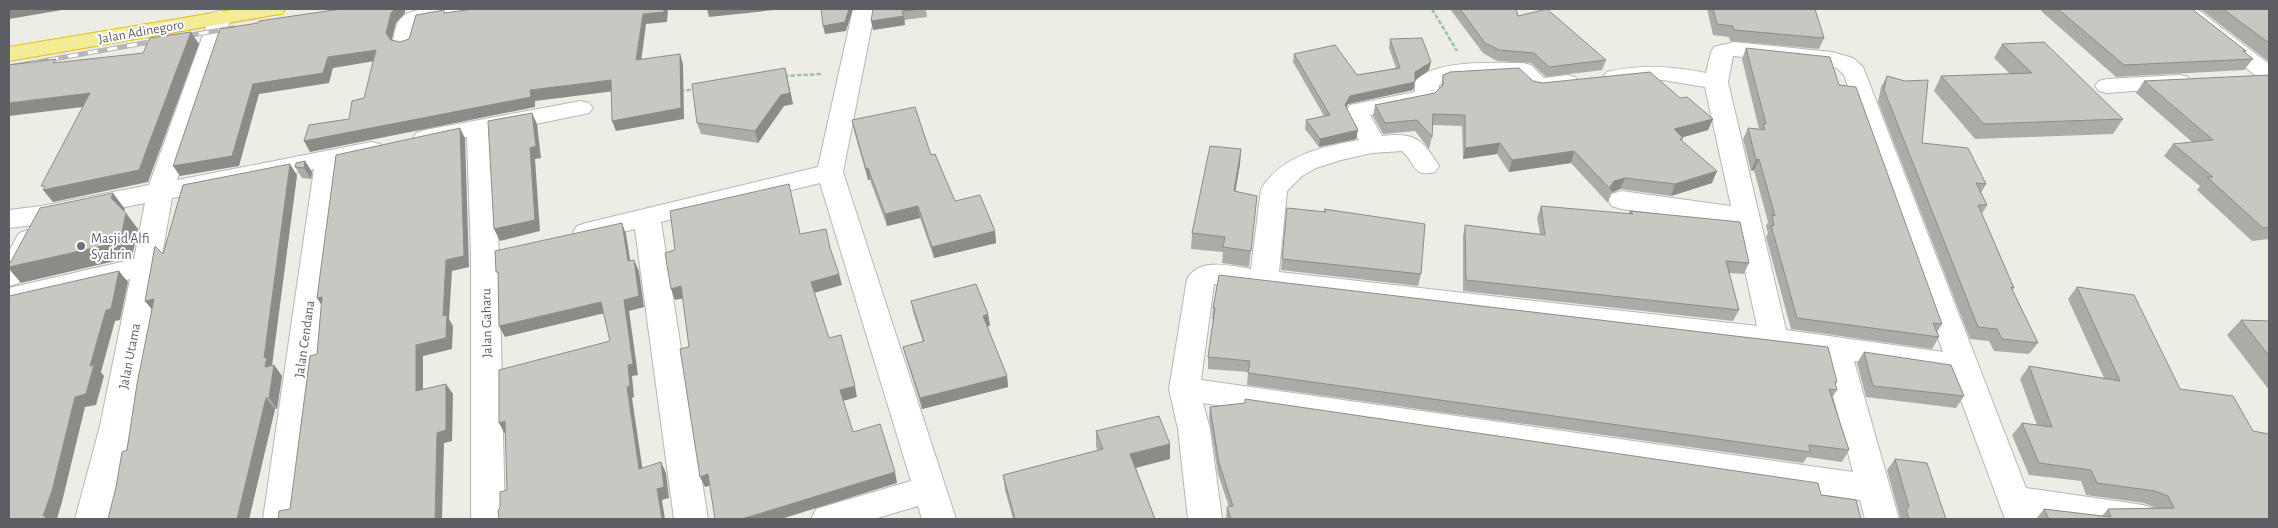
<svg xmlns="http://www.w3.org/2000/svg" width="2278" height="528" font-family="'Alegreya Sans',sans-serif">
<rect width="100%" height="100%" fill="#eeede5"/>
<g fill="none" stroke-linecap="round" stroke-linejoin="round">
<g stroke="#b5b6bb" stroke-width="2">
<path id="minor" d="M422,9H468C458,23 433,17 419,24L415,43L412,48L404,50L396,48L393,43C396,20 399,14 422,9Z
M853,9H875L843,172L956,519H922L918,506L874,519H811L816,509L911,481L820,183L661,222L708,519H674L635,229L586,241L577,238L573,232L577,226L586,223L818,167Z
M2173,9H2197L2269,64V82L2261,80Z
M220,11L228,13L231,18L177,180L371,142L380,144L383,150L380,156L340,164L297,519H263L314,169L172,198L132,426L109,519H75L100,426L130,279L9,308V288L134,259L145,203L41,224L9,228V210L41,206L149,185L209,18L212,13Z
M1734,42L1832,52L1853,58L1863,67L2026,488L2143,505L2155,509L2160,519H2052L2038,517L2039,519H2005L1952,376L1854,361L1899,519H1865L1860,500L1203,403L1210,429L1222,519H1188L1178,429L1169,389L1187,279C1200,257 1230,266 1251,269L1261,189C1282,155 1322,147 1359,140L1345,113L1350,105L1415,92V82C1431,59 1497,63 1523,63L1531,65L1544,78L1567,75L1575,77L1579,82L1575,87L1539,93L1531,91L1517,77L1458,79L1439,85V95L1432,103L1370,115L1382,136C1415,132 1422,139 1439,166L1435,172C1412,178 1416,163 1402,151L1372,153L1341,160L1316,168L1302,176L1287,191L1279,272L1757,326L1735,224L1621,209L1612,206L1608,200L1612,194L1621,191L1731,206L1705,87L1663,80L1615,84L1607,82L1603,77L1607,72C1640,64 1673,66 1706,73L1711,52L1714,47ZM1733,56L1830,66L1837,68L1844,75L1943,352L1786,330L1728,82ZM1214,284L1823,357L1853,472L1201,380Z
M2180,75L2188,77L2192,82L2188,87L2107,93L2099,91L2095,86L2099,81L2107,79Z
M581,101L589,103L593,108L589,113L492,133L499,255L505,519H471V255L467,137L425,146L416,143L413,138L416,133L425,130Z
M29,230L39,233L42,239L19,283L9,286V251L19,233Z"/>
</g>
<g stroke="#dfc114" stroke-width="2">
<path id="highway" d="M237,9H285L282,14L274,15L9,61V47Z"/>
</g>
<path stroke="#9cc1ad" stroke-width="2.5" stroke-dasharray="4.5 2" stroke-linecap="butt" d="M1432,9L1457,51
M784,76L823,74
M680,91L696,89"/>
<use href="#minor" fill="#fff" fill-rule="evenodd"/>
<use href="#highway" fill="#f4eb96" fill-rule="evenodd"/>
<g stroke="#b5b6b6" stroke-width="5">
<path id="rail" d="M179,37L233,28
M9,67L161,40"/>
</g>
<use href="#rail" stroke="#fff" stroke-width="3" stroke-dasharray="10" stroke-linecap="butt"/>
</g>
<path fill="#adaba7" d="M873,9H926L927,17L904,20L905,25L873,30Z
M1450,9H1516L1518,16L1606,60L1602,70L1546,77L1531,63L1497,61L1483,53Z
M1707,9H1808L1824,38L1819,49L1730,41L1729,37L1713,35Z
M2042,9H2192L2246,51L2245,52L2253,59L2244,70L2116,77L2041,11Z
M2200,9H2269V62Z
M1390,39L1429,70L1415,80L1413,90L1348,104L1346,108L1356,139L1319,147L1305,129L1306,120L1324,116L1293,62L1294,54L1357,75L1396,68L1389,48Z
M2002,44L2123,119L2113,134L1975,139L1934,91L1941,76L2010,74L1994,58Z
M1746,48L1839,85L1942,324L1937,332L1939,337L1932,349L1791,329L1766,237L1768,233L1766,226L1768,222L1754,170L1751,171L1743,139L1748,128L1759,129L1742,59Z
M785,68L793,104L784,106L758,143L701,134L697,123Z
M1443,75L1533,81L1542,83L1680,98L1713,119L1708,130L1683,137V138L1682,141L1712,183L1671,196L1620,189L1611,193L1608,203L1571,163L1509,172L1497,154L1463,159L1462,126L1433,125L1432,137L1429,149L1415,131L1383,134L1373,116L1375,105L1435,93L1441,87Z
M2269,75V239L2252,241L2197,190L2200,186L2164,156L2173,144L2192,142L2136,93L2144,81Z
M1887,76L1922,143L1986,184L1981,193L1987,205L1982,214L2014,288L2012,290L2038,343L2029,354L1994,351L1989,341L1970,339L1878,102L1881,87Z
M852,120L931,155L955,201L995,231L996,243L934,258L920,218L887,226L870,180H868L854,131Z
M1241,149L1240,164L1235,191L1257,196L1249,267L1222,263L1223,252L1191,249L1192,233Z
M305,161L312,172L311,179L302,178L295,167Z
M297,175L272,365H274L282,376L277,409H275L249,519H108L127,450L152,309L145,301L163,254Z
M1541,206L1628,214L1630,211L1749,263L1744,274L1729,273L1739,310L1733,321L1463,291V236L1465,225L1540,234L1537,218Z
M1287,208L1324,212V209L1421,274L1418,286L1281,270Z
M2077,287L2180,389L2269,519H2036L2044,509L2102,516L2108,509L2156,508L2144,503L2086,495L2081,481L2029,475L2012,435L2022,423L2037,425L2020,379L2029,366L2104,378L2068,299Z
M911,301L988,314L990,326H987L1007,376L1008,387L922,409L906,358L903,347L923,342L913,312Z
M1213,308L1837,382L1835,385L1837,390L1832,398L1849,450L1842,462L1807,457L1803,463L1247,385L1248,372L1208,369V357L1213,319H1212Z
M2241,320L2269,321V390L2227,335Z
M1864,352L1964,396L1956,408L1866,397L1857,363Z
M1210,407L1821,495L1861,519H1226L1227,507H1229L1218,474L1209,418Z
M1096,431L1170,444V459L1136,468L1155,519H1013L1005,490L1003,475L1098,451L1096,447Z
M1895,459L1946,519H1899L1900,517L1887,470Z"/>
<path fill="#8d8b88" d="M9,9H68L9,19Z
M395,9H405V13L396,23L391,43L386,33L391,13Z
M664,9H668L667,22L646,24L640,70L636,60L643,14Z
M707,9H784L709,17Z
M849,9H853L846,31L825,34L823,26Z
M904,16L905,25L873,30L871,21Z
M191,32L199,44L148,182L53,202L43,190Z
M376,50L381,60L333,68L329,83L259,94L239,166L180,176L173,166L253,84L328,57Z
M680,54L683,64L684,119L616,131L612,121Z
M1431,62L1429,70L1414,81L1415,72Z
M785,68L793,104L784,106L758,143L755,131Z
M611,80L615,91L535,101V107L310,152L304,141L530,90Z
M1415,82L1413,90L1348,104L1343,114L1345,105L1350,96Z
M90,93L99,105L9,116V103Z
M532,113L537,124L541,158L535,159L540,231L500,241L494,229L530,148Z
M1713,119L1708,130L1670,141L1674,129Z
M460,128L465,138L469,267L452,271L449,319L453,326L452,349L423,356V402L416,391V345L443,316L446,260Z
M1358,130L1356,139L1319,147L1320,139Z
M1500,143L1497,154L1463,159L1465,148Z
M1241,149L1240,164L1233,206L1234,191Z
M1574,151L1571,163L1509,172L1512,160Z
M1759,159L1754,170L1751,171L1756,160Z
M305,161L312,172L311,179L304,168Z
M290,164L297,175L272,365L274,367V365L282,376L277,409L269,398L264,358Z
M868,168L870,180H868L866,169Z
M1717,171L1712,183L1671,196L1675,184Z
M1625,178L1620,189L1611,193L1612,191L1610,187L1614,181Z
M113,193L125,209L123,213L111,198Z
M918,206L920,218L887,226L885,214Z
M126,213L138,229L132,257L21,283L9,269V267Z
M622,223L626,234L632,272L628,261Z
M995,231L996,243L934,258L932,247Z
M634,260L639,271L644,307L629,311L638,375L632,376L634,397L632,398L644,479L639,469L627,387L628,365L624,300Z
M119,271L128,282L120,320L115,321L101,372L104,376L96,405L85,407L62,502L57,519H45L43,516L75,397L106,310Z
M839,274L842,285L814,293L811,282Z
M681,286L685,298L675,300L671,289Z
M322,297L324,309L317,298Z
M154,299V312L145,301Z
M601,302L605,313L505,337L499,326Z
M988,314L990,326L984,327L983,316Z
M1007,376L1008,387L922,409L920,398Z
M446,384L453,394L452,441L444,443L442,519H435L437,433Z
M855,386L857,397L843,401L840,390Z
M266,398L275,409L249,519H237Z
M505,421V434L499,423Z
M1170,444V459L1130,469V454Z
M661,462L666,473L669,498L662,500L665,519H662L657,489Z
M895,472L897,483L781,519H742Z
M708,474L712,485L705,487L700,477Z"/>
<path fill="#c9c7c2" stroke="#8d8b88" d="M341,9H395L391,13L386,33L391,40L400,42L409,39L416,15L444,10V13L474,9H664V12L643,14L636,60L680,54L681,108L612,121L611,80L530,90L531,97L304,141L309,125L349,119L352,101L364,98L376,50L328,57L323,73L253,84L232,156L173,166L220,29L258,23L259,21Z
M821,9H849L845,22L823,26Z
M873,9H925L902,11L904,16L871,21Z
M1460,9H1516L1518,16L1547,9L1606,60L1549,67L1534,53L1499,50L1485,43Z
M1713,9H1815L1824,38L1734,30L1733,26L1717,24Z
M2058,9H2192L2246,51H2243L2253,59L2124,65Z
M2223,9H2269V43Z
M191,32L139,170L43,190L45,186H41L90,93L9,103V65L56,59L53,63L143,53L150,38Z
M1422,38L1431,62L1415,72V82L1350,96L1345,105L1358,130L1320,139L1306,120L1330,115L1294,54L1335,45L1357,75L1400,68L1390,39Z
M2044,42L2123,119L1984,124L1941,76L2032,73L2002,44Z
M1746,48L1830,57L1839,85L1856,87L1942,324L1933,323L1939,337L1797,318L1771,225L1774,226L1772,215L1775,216L1759,159L1756,160L1748,128L1765,130L1763,124H1766Z
M785,68L790,93L781,95L755,131L697,123L692,84Z
M1519,68L1533,81L1542,83L1650,72L1680,98L1687,97L1713,119L1674,129L1683,138L1680,139L1717,171L1675,184L1625,178L1614,181L1610,187L1612,191L1574,151L1512,160L1500,143L1465,148V115L1433,114L1432,137L1417,120L1385,123L1375,105L1435,93L1443,85V75L1450,72Z
M2269,75V227L2263,228L2207,177H2213L2173,144L2213,140L2144,81Z
M1887,76L1905,81L1928,80L1922,143L1968,148L1986,184L1976,183L1987,205H1978L2014,288L2011,287L2038,343L2002,339L1997,329L1978,327L1884,90Z
M915,107L931,155L935,154L955,201L980,195L995,231L932,247L918,206L885,214L868,168L866,169L852,120Z
M532,113L536,146L530,148L535,220L494,229L488,121Z
M460,128L464,256L446,260L443,316L447,315L446,338L416,345V391L446,384V430L437,433L435,519H278L279,511L290,509L310,356L317,354L322,297L317,298L336,155Z
M1210,146L1241,149L1234,191L1257,196L1251,251L1223,247L1225,237L1192,233Z
M305,161L304,168L295,167L296,163Z
M290,164L264,358L267,357L265,367L274,365L269,398H266L237,519H108L116,487L122,452L127,450L137,384L154,299L145,301L155,246L163,254L183,185Z
M789,184L800,234L826,229L830,248L839,274L811,282L829,338L841,335L855,386L840,390L853,432L880,424L895,472L742,519H715L708,474L700,477L680,349L689,347L681,286L671,289L665,253L675,250L670,211Z
M113,193L111,198L126,213L120,242L9,267V265L40,208Z
M1541,206L1633,214L1630,211L1740,222L1749,263L1726,261L1739,310L1466,280L1465,225L1545,235Z
M1287,208L1326,212L1324,209L1425,224L1421,274L1282,259Z
M622,223L628,261L634,260L639,296L624,300L633,364L628,365L630,386L627,387L639,469L661,462L664,487L657,489L662,519H499L498,510L500,508V492L507,490L505,421L499,423V370L610,341L601,302L499,326L498,272H496L495,251Z
M119,271L111,309L106,310L90,366L94,365L86,394L75,397L52,491L43,516L46,515L45,519H9V296Z
M1219,275L1828,347L1837,382H1835L1837,390L1829,389L1849,450L1809,445L1810,452L1248,373L1250,361L1208,357L1215,308H1213Z
M976,284L988,314L983,316L1007,376L920,398L903,347L924,341L911,301Z
M2077,287L2134,295L2180,389L2233,396L2253,431L2269,434V519H2049L2044,509L2111,517L2108,509L2174,508L2168,496L2155,491L2097,483L2091,470L2039,463L2022,423L2052,427L2029,366L2120,381Z
M2241,320L2269,321V356Z
M1864,352L1951,365L1964,396L1873,386Z
M1245,399L1818,483L1821,495L1856,500L1861,519H1231L1227,507L1233,506L1219,463L1210,407L1245,403Z
M1159,416L1170,444L1130,454L1155,519H1015L1003,475L1103,449L1096,431Z
M1895,459L1927,463L1946,519H1909L1906,510L1909,507Z"/>
<circle fill="#6b7280" stroke="#fff" stroke-width="2" cx="81" cy="246" r="5"/>
<g text-anchor="middle" stroke-width="4" stroke-linejoin="round" paint-order="stroke">
<g font-size="14" fill="#5d5f64" stroke="#fff">
<text transform="translate(141 31) rotate(-10)" y="5">Jalan Adinegoro</text>
<text transform="translate(486 323) rotate(-91)" y="5">Jalan Gaharu</text>
<text transform="translate(304 339) rotate(-82)" y="5">Jalan Cendana</text>
<text transform="translate(129 356) rotate(-79)" y="5">Jalan Utama</text>
</g>
<g font-size="14" fill="#5b616d" stroke="#fff" text-anchor="start">
<text x="91" y="243">Masjid Alfi<tspan x="91" dy="16">Syahrin</tspan></text>
</g>
</g>
<rect width="2278" height="528" fill="none" stroke="#5d5f64" stroke-width="20"/>
</svg>
